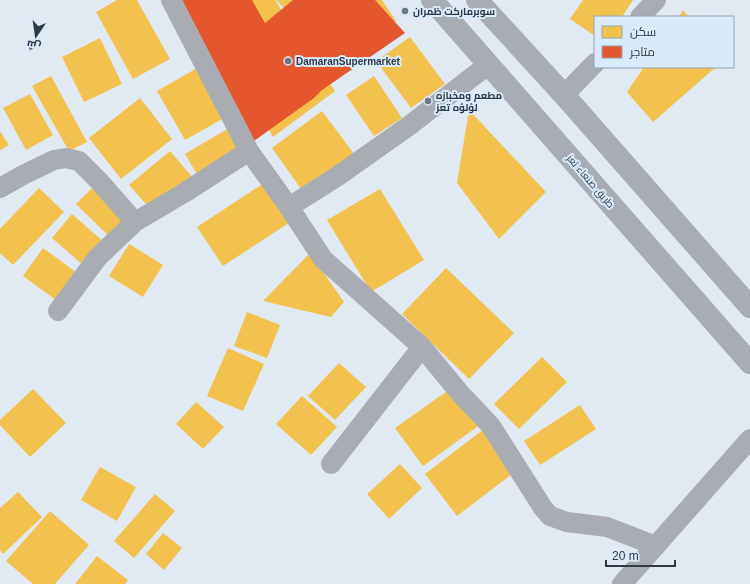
<svg xmlns="http://www.w3.org/2000/svg" width="750" height="584" font-family="Arial,Cairo,sans-serif">
<rect width="100%" height="100%" fill="#e1eaf3"/>
<path fill="#f2c14e" d="M117,0H137L170,59L133,79L96,12Z
M197,0H275L299,37L355,0H382L396,21L322,71L335,91L273,137Z
M276,0H325L301,25Z
M583,0H633L622,17H595V36L570,19Z
M683,10L689,17H679Z
M410,37L445,84L411,108L376,61Z
M100,38L122,84L84,102L62,57Z
M204,64L233,113L185,140L157,91Z
M644,67H716L653,122L627,92Z
M51,76L87,142L69,151L32,86Z
M374,76L402,118L374,136L346,95Z
M30,94L53,135L26,150L3,108Z
M140,98L172,139L121,179L89,138Z
M469,110L546,192L499,239L457,183Z
M322,111L358,159L306,196L272,148Z
M229,128L242,150L198,176L185,154Z
M0,131L9,145L0,150Z
M170,151L193,178L153,212L129,185Z
M102,178L147,221L121,248L76,204Z
M270,179L295,219L223,266L197,227Z
M39,188L64,212L13,265L0,253V229Z
M380,189L424,260L371,292L327,220Z
M72,214L113,250L92,273L52,238Z
M129,244L163,265L143,297L109,276Z
M43,248L87,280L67,308L23,276Z
M310,253L344,302L331,317L263,301Z
M446,268L514,333L469,379L402,314Z
M247,312L280,325L267,358L234,346Z
M228,348L264,364L243,411L207,396Z
M542,357L567,382L519,429L494,404Z
M339,363L366,387L335,420L308,396Z
M453,387L481,424L423,466L395,428Z
M33,389L66,423L30,457L0,425V420Z
M302,396L337,427L311,455L276,424Z
M196,402L224,427L203,449L176,424Z
M580,405L596,429L540,465L524,441Z
M484,429L516,471L457,516L425,474Z
M400,464L422,488L389,519L367,494Z
M100,467L136,487L117,521L81,500Z
M18,492L42,517L3,554L0,550V508Z
M155,494L175,511L134,558L114,541Z
M50,511L89,545L55,584H33L6,561Z
M163,533L182,548L164,570L146,554Z
M97,556L128,580L125,584H75Z"/>
<path fill="#e4572e" d="M182,0H252L265,23L293,0H375L405,33L322,90L314,98L254,141Z"/>
<g fill="none" stroke-linecap="round" stroke-linejoin="round">
<path stroke="#a9acb2" stroke-width="20" d="M171,0L249,151L289,207
M640,17L656,0
M489,64L410,125L338,176L289,207L323,259L422,347L459,392L491,426L543,508L550,516L567,522L607,527L656,546
M564,95L595,63
M0,188L23,175L54,160L66,158L79,161L99,181L135,222
M58,311L98,257L135,222L184,193L249,151
M331,464L422,347
M622,584L750,439"/>
<path stroke="#a8acb4" stroke-width="22" d="M432,0L750,363
M477,0L564,95L750,307"/>
</g>
<g fill="#6e777f" stroke="#d9eafb" stroke-width="1.5">
<circle cx="405" cy="11" r="4"/>
<circle cx="288" cy="61" r="4"/>
<circle cx="428" cy="101" r="4"/>
</g>
<g text-anchor="middle" stroke-width="4" stroke-linejoin="round" paint-order="stroke">
<g font-size="10" font-weight="bold" fill="#303941" stroke="#d9eafb" text-anchor="start">
<text x="413" y="15">سوبرماركت ظمران</text>
<text x="296" y="65">DamaranSupermarket</text>
<text x="436" y="99">مطعم ومخبازه<tspan x="436" dy="12">لؤلؤه تعز</tspan></text>
</g>
<g font-size="10" fill="#303941" stroke="#d9eafb">
<text transform="translate(591 181) rotate(49)" y="4">طريق صنعاء تعز</text>
</g>
</g>
<rect x="594" y="16" width="140" height="52" fill="#d9eafb" stroke="#95a3b1"/>
<rect x="602" y="26" width="20" height="12" fill="#f2c14e" stroke="#95a3b1"/>
<text x="630" y="36" font-size="12" fill="#303941">سكن</text>
<rect x="602" y="46" width="20" height="12" fill="#e4572e" stroke="#95a3b1"/>
<text x="630" y="56" font-size="12" fill="#303941">متاجر</text>
<g transform="translate(36 36) rotate(193)" stroke="#d9eafb" stroke-width="3" paint-order="stroke">
<path d="M0-3L7 15L0 10L-7 15Z" fill="#303941"/>
<text y="-6" font-size="11" font-weight="bold" text-anchor="middle" fill="#303941">ش</text>
</g>
<path d="M606 560v6h69v-6" fill="none" stroke="#303941" stroke-width="2"/>
<text x="612" y="560" font-size="12" fill="#303941" stroke="#d9eafb" stroke-width="3" paint-order="stroke">20 m</text>
</svg>
